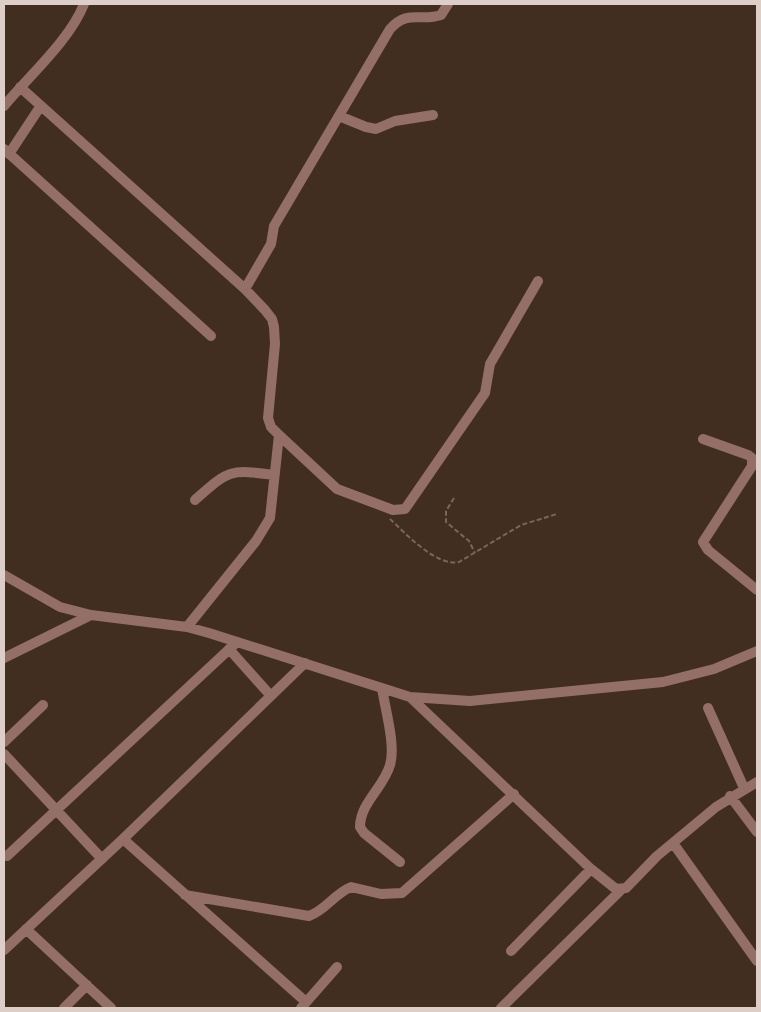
<svg xmlns="http://www.w3.org/2000/svg" width="761" height="1012" font-family="'DM Sans',sans-serif">
<rect width="100%" height="100%" fill="#422d21"/>
<g fill="none" stroke-linecap="round" stroke-linejoin="round">
<path stroke="#78655b" stroke-width="2" stroke-dasharray="5 2.5" stroke-linecap="butt" d="M454,498L446,511V522L469,541L475,553
M390,519C406,534 437,567 459,562L521,525L557,514"/>
<path stroke="#936f67" stroke-width="10" d="M20,87L245,289L265,310L272,319L274,327L275,344L268,418L271,427L279,435L270,518L256,541L187,627
M4,106C29,76 70,40 84,4
M339,116L366,127L376,129L395,121L433,115
M4,149L211,336
M9,154L40,107
M245,289L271,244L274,226L390,29C408,9 420,22 441,15L448,4
M279,435L337,489L393,510L405,509L485,393L490,364L538,281
M703,439L748,455L752,458V466L703,542L708,550L757,590
M195,500C229,470 229,469 274,475
M4,575L60,607L91,615L187,627L209,633L410,697L470,701L663,682L714,669L757,651
M229,649L271,696
M4,658L91,615
M382,688C385,709 396,745 390,765C384,787 360,803 360,827L364,833L400,862
M410,697L591,869L616,889L626,888L657,856L716,807L757,782
M708,708L744,788
M4,742L43,705
M4,754L102,859
M730,796L757,832
M123,839L306,1002
M673,843L757,961
M7,856L237,642
M185,895L309,916C326,910 334,894 351,887L381,894L402,893L514,794
M26,929L111,1008
M4,950L123,839L305,663
M511,951L591,869
M64,1008L87,985
M301,1008L337,967
M501,1008L621,890"/>
</g>
<rect width="761" height="1012" fill="none" stroke="#ddcec7" stroke-width="10"/>
</svg>
